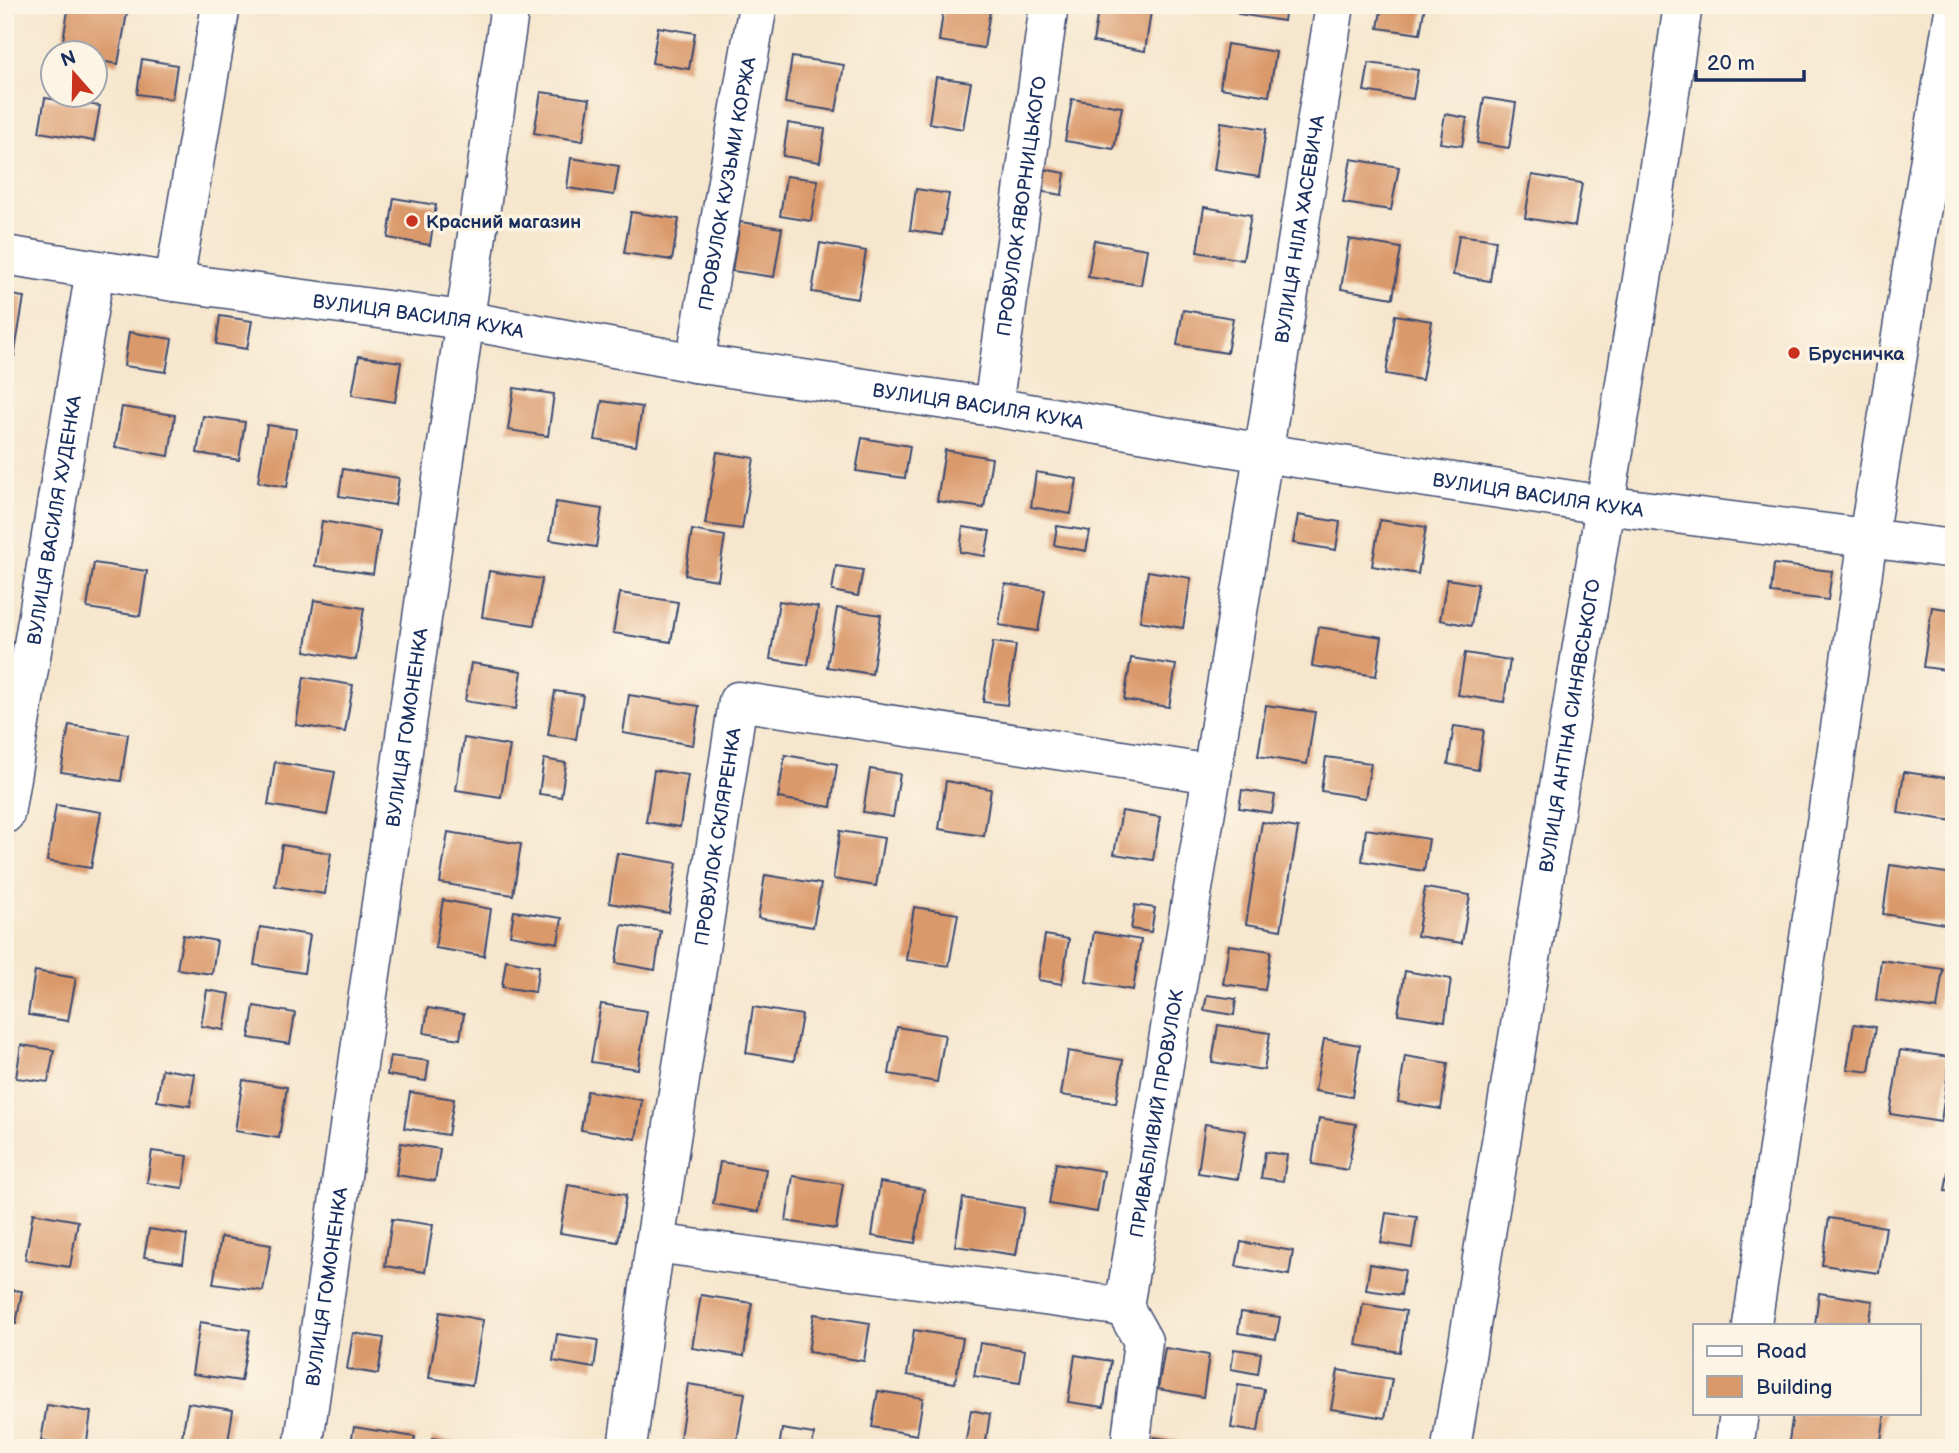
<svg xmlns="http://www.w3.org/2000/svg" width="1959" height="1453" font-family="'Balsamiq Sans',sans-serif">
<rect width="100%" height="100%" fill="#fcf5e5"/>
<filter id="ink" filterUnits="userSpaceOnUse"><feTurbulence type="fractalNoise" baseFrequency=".0143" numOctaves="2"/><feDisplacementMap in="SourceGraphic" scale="14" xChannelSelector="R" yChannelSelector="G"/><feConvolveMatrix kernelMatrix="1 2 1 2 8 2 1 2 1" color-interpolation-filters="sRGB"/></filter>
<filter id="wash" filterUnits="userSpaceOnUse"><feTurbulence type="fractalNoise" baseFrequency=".00686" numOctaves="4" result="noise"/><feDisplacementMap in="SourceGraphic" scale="28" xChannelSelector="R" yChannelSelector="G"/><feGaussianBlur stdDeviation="1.57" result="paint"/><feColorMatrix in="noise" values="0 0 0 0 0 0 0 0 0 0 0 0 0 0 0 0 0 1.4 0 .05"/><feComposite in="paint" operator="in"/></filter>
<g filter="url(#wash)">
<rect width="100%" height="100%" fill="#f6e6cd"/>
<g id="blocks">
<path fill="#da996a" d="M69,5H117L128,7L118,64L94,60V52H61Z
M944,5H991L984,48L939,41Z
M1099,5H1152L1145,51L1093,42Z
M1239,5H1286L1284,21L1238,14Z
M1382,5H1425L1420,34L1378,28Z
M658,27L695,33L689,69L652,63Z
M1227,44L1276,52L1269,96L1220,88Z
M792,57L844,65L836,111L785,103Z
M142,59L177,65L172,99L137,94Z
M1369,63L1418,70L1413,99L1364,91Z
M936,77L971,82L963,129L929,123Z
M541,92L590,99L583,141L534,133Z
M45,98L100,106L94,141L39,132Z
M1484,98L1516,103L1509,148L1477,143Z
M1072,99L1122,107L1114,149L1065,141Z
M1445,114L1467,118L1462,146L1440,143Z
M1221,122L1266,129L1259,177L1214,170Z
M788,123L825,129L820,162L783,156Z
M571,158L619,166L614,195L567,188Z
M1351,159L1399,167L1391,210L1343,203Z
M1031,167L1065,173L1062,195L1027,189Z
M1532,175L1582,183L1575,226L1525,218Z
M786,176L818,180L811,221L780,216Z
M916,189L949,194L942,235L910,230Z
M394,198L436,205L430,245L388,238Z
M1204,207L1251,215L1243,260L1197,252Z
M631,212L679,219L672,260L624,253Z
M740,222L782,228L774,277L732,271Z
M1459,235L1496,240L1490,281L1453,275Z
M1349,239L1401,248L1393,298L1341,289Z
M1094,240L1147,249L1141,285L1088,277Z
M820,243L866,251L858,299L812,292Z
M5,294L24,297L14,357L5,355Z
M1183,310L1233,318L1227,353L1177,345Z
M1395,315L1432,321L1422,380L1386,374Z
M220,316L252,321L247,349L216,344Z
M129,332L172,339L166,372L124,366Z
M359,356L401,362L395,402L352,395Z
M514,388L554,394L548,436L508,430Z
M602,401L642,407L636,446L595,440Z
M122,407L175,415L169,456L115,447Z
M203,416L245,422L239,460L197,453Z
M267,425L296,429L287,487L258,482Z
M862,438L910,446L905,478L856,471Z
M945,450L992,458L984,508L937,501Z
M717,452L754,458L742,529L705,524Z
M343,469L399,478L395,505L339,496Z
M1036,472L1077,479L1071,514L1031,507Z
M556,502L602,509L596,547L550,540Z
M1298,515L1340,522L1336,550L1293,543Z
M1380,520L1426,527L1418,574L1372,566Z
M322,521L380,531L373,574L315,566Z
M1057,526L1090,531L1086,551L1054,545Z
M963,527L990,531L985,556L960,552Z
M692,530L725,536L718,580L685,575Z
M94,563L147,571L140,616L87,608Z
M1774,564L1832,571L1828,600L1771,593Z
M836,566L863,570L858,596L832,591Z
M489,571L542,579L534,625L482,617Z
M1148,571L1191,578L1183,628L1140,621Z
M1447,579L1478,584L1471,626L1440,620Z
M1005,584L1045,590L1038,631L999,625Z
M620,593L678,602L671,642L613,633Z
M314,600L364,608L356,660L305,651Z
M779,601L818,607L808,665L770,659Z
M1932,607L1954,610V671L1923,667Z
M837,608L881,615L872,674L827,667Z
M1318,627L1382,637L1376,676L1312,666Z
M993,642L1016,645L1007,705L983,702Z
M1465,653L1510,660L1504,702L1458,695Z
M1131,658L1176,665L1169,707L1124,700Z
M471,663L522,671L516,709L465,701Z
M304,677L353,685L345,732L296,725Z
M555,691L583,695L576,739L548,735Z
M629,695L699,706L693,745L623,733Z
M1266,705L1315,712L1307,764L1258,756Z
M69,725L128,734L121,781L61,772Z
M1454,726L1484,730L1478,770L1448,764Z
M464,738L510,746L501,797L456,790Z
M785,755L837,764L831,807L778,798Z
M1326,757L1371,763L1365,798L1321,791Z
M544,759L566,763L561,797L539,794Z
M275,762L335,772L327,815L268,805Z
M870,769L900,774L893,817L863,812Z
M654,770L688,775L680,827L646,822Z
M1904,772L1954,779V821L1898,813Z
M946,781L991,789L984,836L939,829Z
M1242,790L1275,795L1272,813L1239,808Z
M56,805L101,812L91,868L47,861Z
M1122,811L1160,817L1153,860L1114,854Z
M1262,822L1298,828L1281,930L1246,924Z
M1366,829L1429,839L1424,871L1362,861Z
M840,831L884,838L876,886L833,879Z
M448,832L521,844L513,895L440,883Z
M282,845L331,853L325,894L275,886Z
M617,853L677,863L669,913L609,903Z
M1890,865L1954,874V908L1951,925L1883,914Z
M765,875L821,884L813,927L758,918Z
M1425,888L1470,895L1462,943L1417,936Z
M443,900L491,909L484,956L435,948Z
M1135,905L1155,908L1151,932L1131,929Z
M914,907L958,914L949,966L906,960Z
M514,911L562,918L558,943L510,935Z
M622,925L661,931L655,970L616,963Z
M260,927L310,935L304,973L254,965Z
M1094,932L1141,940L1133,990L1086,982Z
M183,935L217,941L212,974L177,969Z
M1045,935L1069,939L1062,984L1038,980Z
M1229,945L1271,951L1265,990L1223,984Z
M506,960L539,966L535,992L502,987Z
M1881,960L1943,969L1937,1009L1876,1000Z
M35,971L76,978L68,1021L28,1015Z
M1405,971L1451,979L1445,1021L1398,1014Z
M207,990L230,994L224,1030L201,1026Z
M1207,995L1236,999L1234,1015L1204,1010Z
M601,1004L647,1011L638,1069L591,1062Z
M254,1006L295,1013L290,1044L249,1038Z
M753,1007L802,1015L794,1061L746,1053Z
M428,1008L464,1014L460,1039L424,1033Z
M1854,1024L1876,1027L1869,1072L1847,1069Z
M1218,1025L1270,1033L1264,1070L1212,1062Z
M897,1027L945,1035L937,1082L889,1074Z
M1324,1039L1360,1045L1352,1097L1315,1091Z
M21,1045L54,1050L48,1082L16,1078Z
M1900,1050L1950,1057L1941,1122L1890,1114Z
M1068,1051L1123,1060L1116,1103L1061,1095Z
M390,1056L429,1061L426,1081L387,1075Z
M1405,1056L1448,1063L1441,1109L1398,1102Z
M162,1069L195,1074L190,1106L157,1101Z
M243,1080L287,1087L279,1138L235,1131Z
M587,1091L642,1100L636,1139L581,1130Z
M410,1092L454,1099L448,1135L404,1128Z
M1319,1118L1356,1124L1348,1170L1312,1164Z
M1205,1124L1246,1131L1238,1179L1198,1173Z
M401,1143L440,1149L435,1181L396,1175Z
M152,1151L188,1156L183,1188L147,1183Z
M1265,1152L1287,1155L1283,1181L1261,1178Z
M1951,1152H1954V1192L1945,1191Z
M720,1162L766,1169L759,1212L713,1204Z
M1056,1163L1104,1171L1097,1212L1049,1204Z
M793,1176L843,1184L836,1229L786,1221Z
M880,1182L924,1189L915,1243L872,1236Z
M568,1185L626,1195L618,1242L560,1233Z
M963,1198L1024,1208L1016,1255L955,1246Z
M33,1213L78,1221L70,1267L25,1260Z
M1386,1213L1417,1217L1412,1248L1381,1243Z
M1829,1218L1886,1227L1879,1273L1822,1265Z
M392,1219L433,1225L425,1272L385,1266Z
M149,1229L187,1235L183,1263L144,1257Z
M221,1237L271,1245L263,1291L213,1284Z
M1241,1242L1293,1251L1289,1275L1236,1266Z
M1370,1264L1405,1270L1401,1295L1366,1290Z
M5,1289L22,1291L16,1324L5,1322Z
M1819,1293L1873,1301L1869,1325H1815Z
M701,1295L752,1303L744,1356L692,1348Z
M1363,1304L1406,1311L1400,1352L1356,1345Z
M440,1312L483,1320L472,1385L429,1378Z
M1241,1312L1280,1317L1276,1339L1238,1333Z
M814,1314L870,1323L864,1361L808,1352Z
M200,1322L250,1330L241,1381L192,1374Z
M914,1330L963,1338L955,1383L907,1375Z
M353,1333L384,1338L378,1374L347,1369Z
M557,1334L598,1340L594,1368L553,1361Z
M980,1343L1025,1350L1020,1383L974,1376Z
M1165,1348L1209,1355L1203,1397L1158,1389Z
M1234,1349L1261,1353L1258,1374L1231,1369Z
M1075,1355L1111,1361L1104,1407L1068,1402Z
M1338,1370L1392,1379L1385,1418L1331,1409Z
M688,1384L745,1393L736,1447L680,1438Z
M1238,1385L1264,1389L1258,1432L1231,1428Z
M878,1391L923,1398L917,1435L872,1427Z
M188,1403L233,1410L227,1448H180Z
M47,1405L91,1412L86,1448L41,1441Z
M971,1410L990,1414L985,1448L965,1446Z
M1793,1413H1885L1880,1448H1788Z
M354,1427L415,1437L413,1448H350Z
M782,1429L814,1434L812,1448H779Z
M1154,1437L1198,1444V1448H1153Z
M432,1438L482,1446V1448H431Z"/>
</g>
</g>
<g filter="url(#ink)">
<use href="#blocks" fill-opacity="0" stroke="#3c4a6f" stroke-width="2"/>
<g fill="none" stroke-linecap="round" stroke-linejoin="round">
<g stroke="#3c4a6f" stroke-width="41">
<g id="minor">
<path id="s1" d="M5,255L174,282L463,320L695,363L993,407L1263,453L1604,505L1954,549"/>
<path d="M174,282L221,5"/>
<path id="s2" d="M695,363L758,5"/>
<path id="s3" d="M993,407L1049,5"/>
<path id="s4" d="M5,814L95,270"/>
<path d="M655,1243L1124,1307"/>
<path id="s5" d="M1124,1307L1212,774L1335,5"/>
<path d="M1124,1307L1143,1341L1130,1448"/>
<path d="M1752,1325L1868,538L1954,11"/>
<path id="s6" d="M303,1448L510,5"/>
<path id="s7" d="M627,1448L655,1243L738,701L1212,774"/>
<path id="s8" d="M1451,1448L1643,273L1683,5"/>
<path d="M1734,1448L1739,1413"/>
</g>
</g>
<use href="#minor" stroke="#fff" stroke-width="38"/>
</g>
</g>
<g fill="#c8321e" stroke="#fcf5e5" stroke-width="2.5">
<circle cx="412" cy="221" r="7"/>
<circle cx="1794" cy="353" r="7"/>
</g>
<g text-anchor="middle" stroke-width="7" stroke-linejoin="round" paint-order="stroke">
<g font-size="19" fill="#1b2f5e" stroke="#fcf5e5">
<text dy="7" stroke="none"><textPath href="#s2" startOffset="182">ПРОВУЛОК КУЗЬМИ КОРЖА</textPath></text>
<text dy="7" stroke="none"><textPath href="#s3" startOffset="203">ПРОВУЛОК ЯВОРНИЦЬКОГО</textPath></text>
<text dy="7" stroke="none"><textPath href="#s5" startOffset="1092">ВУЛИЦЯ НІЛА ХАСЕВИЧА</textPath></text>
<text dy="7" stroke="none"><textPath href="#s1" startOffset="418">ВУЛИЦЯ ВАСИЛЯ КУКА</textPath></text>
<text dy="7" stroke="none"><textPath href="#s1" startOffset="985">ВУЛИЦЯ ВАСИЛЯ КУКА</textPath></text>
<text dy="7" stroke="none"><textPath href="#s1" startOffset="1552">ВУЛИЦЯ ВАСИЛЯ КУКА</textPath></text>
<text dy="7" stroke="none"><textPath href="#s4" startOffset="298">ВУЛИЦЯ ВАСИЛЯ ХУДЕНКА</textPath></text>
<text dy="7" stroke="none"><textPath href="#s6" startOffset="728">ВУЛИЦЯ ГОМОНЕНКА</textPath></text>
<text dy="7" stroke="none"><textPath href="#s8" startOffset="732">ВУЛИЦЯ АНТІНА СИНЯВСЬКОГО</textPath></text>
<text dy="7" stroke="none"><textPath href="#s7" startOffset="618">ПРОВУЛОК СКЛЯРЕНКА</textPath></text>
<text dy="7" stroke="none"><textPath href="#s5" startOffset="196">ПРИВАБЛИВИЙ ПРОВУЛОК</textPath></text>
<text dy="7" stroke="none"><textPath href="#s6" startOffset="163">ВУЛИЦЯ ГОМОНЕНКА</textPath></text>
</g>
<g font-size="19" font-weight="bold" fill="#1b2f5e" stroke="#fcf5e5" text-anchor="start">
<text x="426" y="228">Красний магазин</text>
<text x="1808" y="360">Брусничка</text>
</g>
</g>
<rect width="1959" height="1453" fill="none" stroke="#fcf5e5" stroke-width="28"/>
<rect x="1693" y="1324" width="228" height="91" fill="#fcf5e5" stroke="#a2a6af" stroke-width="2"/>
<rect x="1707" y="1346" width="35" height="10" fill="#ffffff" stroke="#a2a6af" stroke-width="2"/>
<text x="1756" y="1358" font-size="21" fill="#1b2f5e">Road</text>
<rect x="1707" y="1376" width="35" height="21" fill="#da996a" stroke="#a2a6af" stroke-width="2"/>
<text x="1756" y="1394" font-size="21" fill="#1b2f5e">Building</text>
<g transform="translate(74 74) rotate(340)"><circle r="33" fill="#fcf5e5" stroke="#a2a6af" stroke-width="2"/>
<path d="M0-5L12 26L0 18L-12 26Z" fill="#c8321e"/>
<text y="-10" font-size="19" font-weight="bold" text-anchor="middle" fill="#1b2f5e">N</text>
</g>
<path d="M1696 70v10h108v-10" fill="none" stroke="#1b2f5e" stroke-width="3.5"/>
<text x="1707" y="70" font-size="21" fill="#1b2f5e" stroke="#fcf5e5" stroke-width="5" paint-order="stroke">20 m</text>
</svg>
